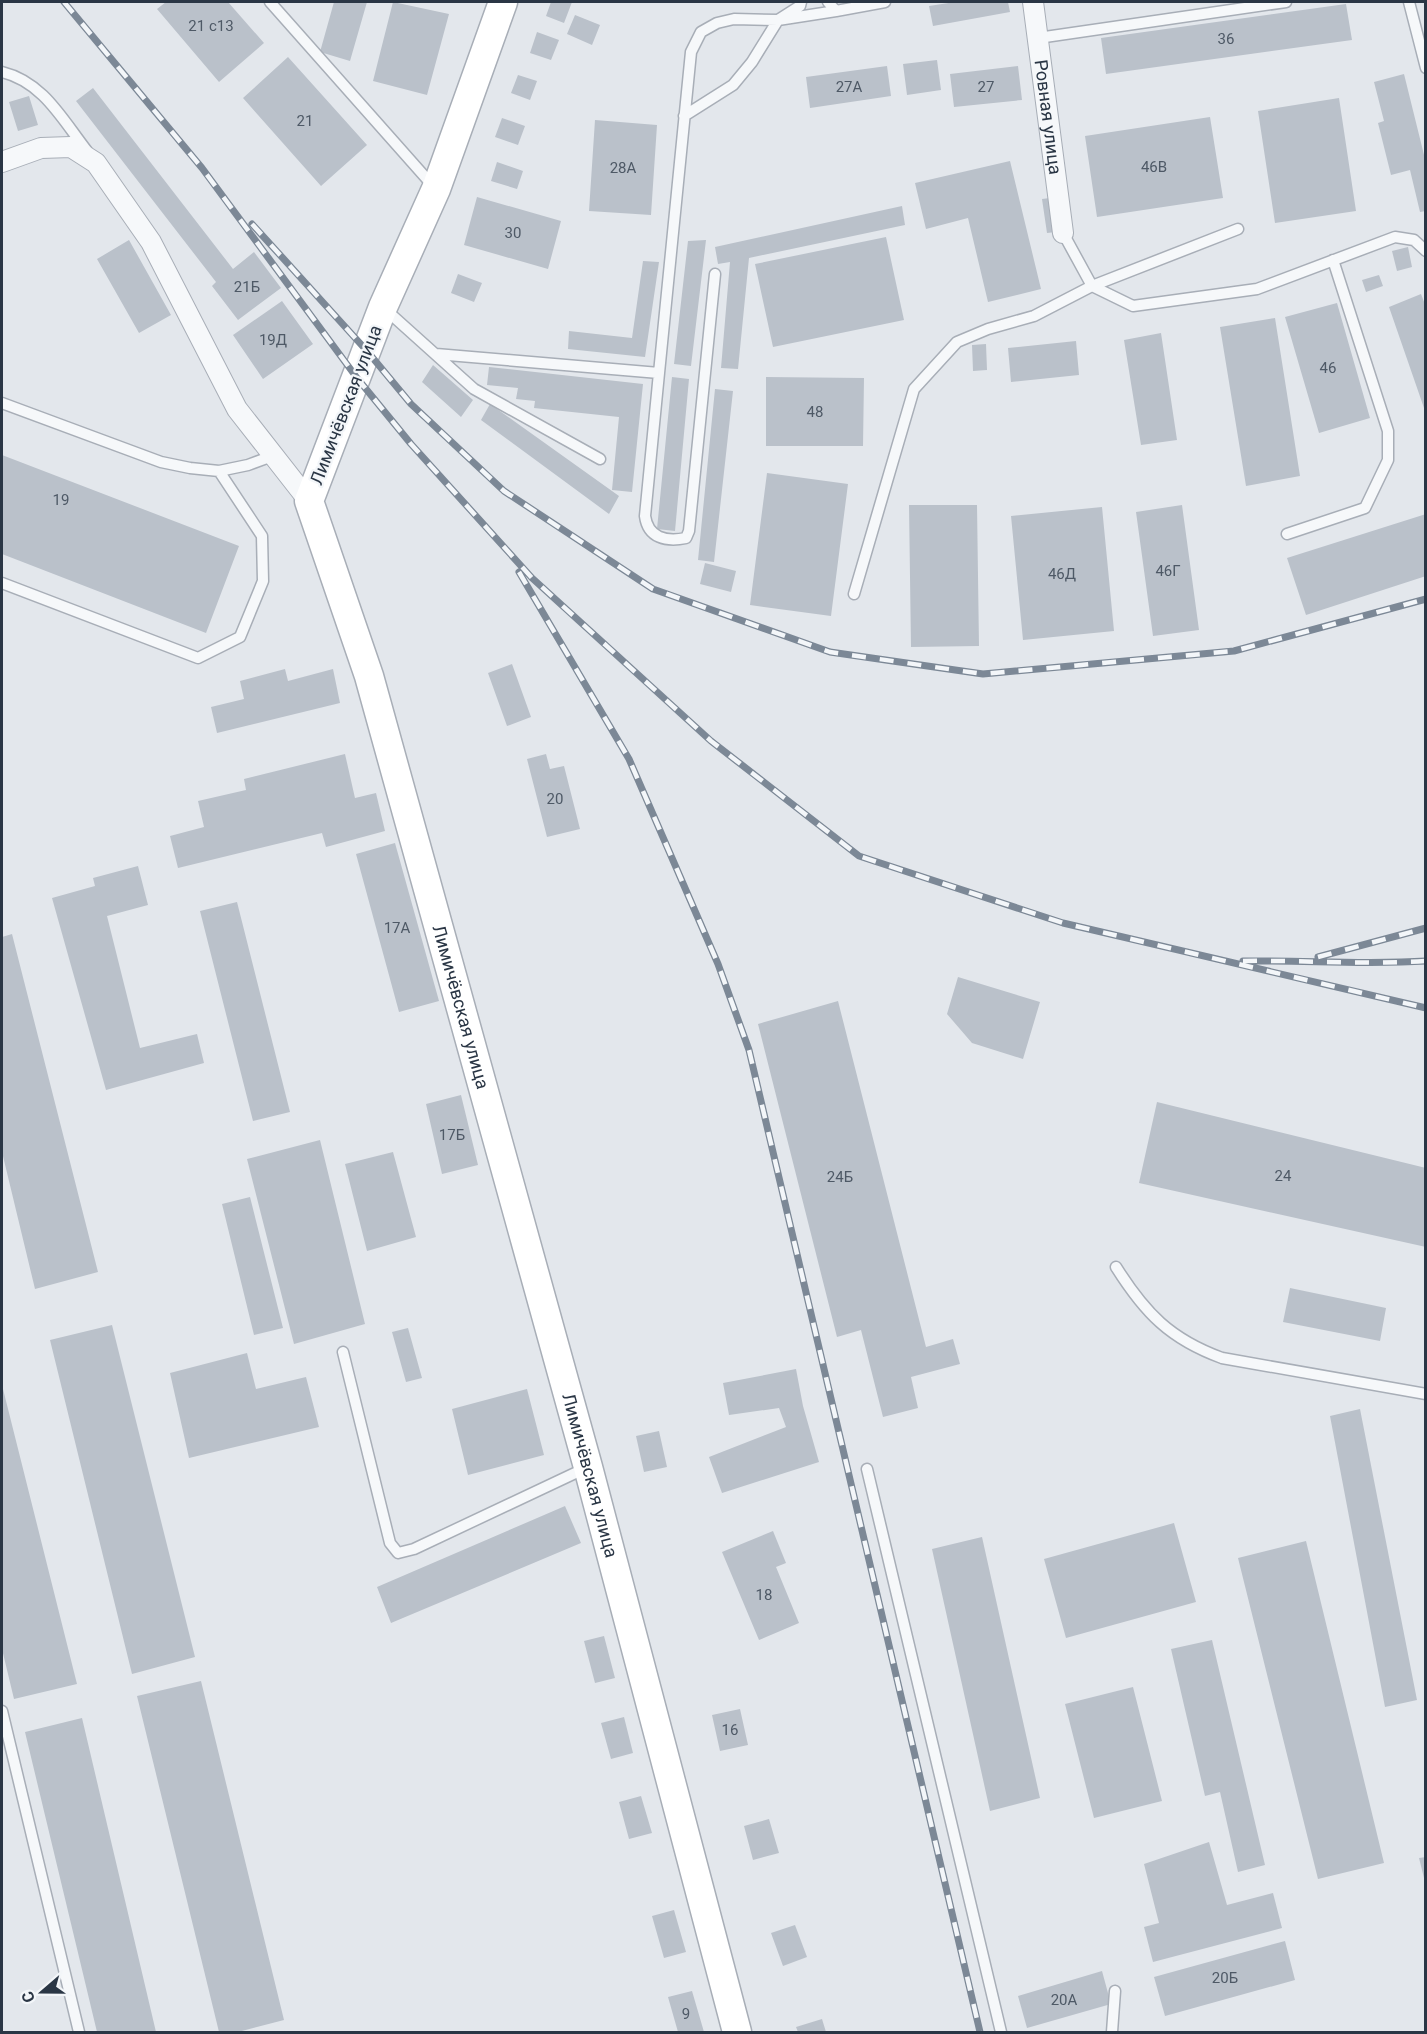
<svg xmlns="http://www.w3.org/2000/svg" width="1427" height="2034" font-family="Roboto,sans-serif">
<rect width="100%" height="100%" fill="#e3e7ec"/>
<path fill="#bac1ca" d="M166,2H228L264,43L219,82L157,9Z
M334,2H367L350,61L320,52Z
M393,2L449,14L427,95L373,81Z
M551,2H572L564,23L546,16Z
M955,2H1008L1010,12L933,26L929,6Z
M1346,4L1352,40L1106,74L1101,38Z
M575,15L600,25L592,45L567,34Z
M537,32L559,40L551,60L530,53Z
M288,57L367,145L321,186L243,98Z
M937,60L941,90L907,95L903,64Z
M887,66L891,96L810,108L806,77Z
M1018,66L1022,100L954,107L950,74Z
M1404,74L1426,163V211L1420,212L1410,170L1391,175L1378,123L1384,121L1374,82Z
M518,75L537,81L530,100L511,93Z
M93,88L233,269L254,252L281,288L238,320L212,286L216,282L76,101Z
M29,96L38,125L18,131L9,102Z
M1339,98L1356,211L1275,223L1258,111Z
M1210,117L1223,198L1097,217L1085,136Z
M502,118L525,126L518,145L495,137Z
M595,120L657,125L651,215L589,211Z
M1010,161L1041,289L988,302L968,218L926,229L915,183Z
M497,162L523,171L517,189L491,181Z
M477,197L561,221L548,269L464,245Z
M1050,198L1056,232L1047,233L1042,199Z
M902,206L905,225L749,258L738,369L721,368L730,262L718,264L715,247Z
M886,237L904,320L773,347L755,264Z
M129,240L171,315L139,333L97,259Z
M706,240L691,366L674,364L688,241Z
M1408,247L1412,267L1397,271L1392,251Z
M643,261L659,262L645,357L568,349L569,331L632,338Z
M458,274L482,283L474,302L451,293Z
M1379,275L1383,286L1366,292L1362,280Z
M1421,294L1426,307L1424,408L1389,307Z
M282,301L313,344L263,379L233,335Z
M1337,303L1370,418L1319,433L1285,317Z
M1275,318L1300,476L1246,486L1220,327Z
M1161,333L1177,440L1141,445L1124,340Z
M1076,341L1079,375L1011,382L1008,348Z
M986,344L987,370L973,371L972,345Z
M433,365L473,400L461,417L422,382Z
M489,367L643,384L632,492L612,490L619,417L534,408L535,401L516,399L518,388L487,385Z
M672,377L689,379L675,531L657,529Z
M766,377L864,378L863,446H766Z
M715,389L733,391L714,562L698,560Z
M490,404L619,496L609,514L481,420Z
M2,455L239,546L206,633L2,554Z
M767,473L848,484L831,616L750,605Z
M909,505H977L979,646L911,647Z
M1182,505L1199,630L1153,636L1136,512Z
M1102,507L1114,631L1023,640L1011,516Z
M1426,514V576L1306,615L1287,558Z
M705,563L736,571L731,592L700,584Z
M512,664L531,717L507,726L488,673Z
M285,669L288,681L333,669L340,703L217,733L211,707L244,699L240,681Z
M345,754L355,798L376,793L385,831L326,847L322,833L178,868L170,836L204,827L198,801L246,790L244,779Z
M546,754L550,769L564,766L580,829L547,837L527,759Z
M395,843L439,1001L399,1012L356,854Z
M138,866L148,905L107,916L140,1048L197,1034L204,1063L106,1090L52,898L95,886L93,878Z
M237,902L290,1112L253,1121L200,911Z
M12,934L98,1272L35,1289L2,1152V937Z
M958,977L1040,1002L1023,1059L972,1043L947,1014Z
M838,1001L926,1347L953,1339L960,1364L911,1377L918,1408L883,1417L861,1330L837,1337L758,1024Z
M461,1095L478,1165L442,1174L426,1104Z
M1157,1102L1426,1168V1247L1139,1183Z
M320,1140L365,1324L294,1344L247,1159Z
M393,1152L416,1237L367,1251L345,1164Z
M250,1197L283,1328L254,1335L222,1204Z
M1290,1288L1386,1308L1380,1341L1283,1322Z
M112,1325L195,1657L132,1674L50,1340Z
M408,1328L422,1378L406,1382L392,1332Z
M247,1353L256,1389L306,1377L319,1427L189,1458L170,1373Z
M796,1369L803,1406L819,1462L722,1493L709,1457L786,1427L779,1408L729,1415L723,1383Z
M2,1385L77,1684L14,1699L2,1649Z
M527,1389L544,1455L468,1475L452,1409Z
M1360,1409L1417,1700L1385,1707L1330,1416Z
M659,1431L667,1467L644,1472L636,1436Z
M565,1506L581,1543L391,1623L377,1587Z
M1174,1523L1196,1602L1066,1638L1044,1559Z
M773,1531L786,1563L776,1567L799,1623L759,1640L722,1552Z
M982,1537L1040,1798L990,1811L932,1549Z
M1306,1541L1384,1863L1318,1879L1238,1558Z
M604,1636L615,1678L595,1683L584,1641Z
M1212,1640L1265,1865L1238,1872L1220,1792L1205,1796L1171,1649Z
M201,1681L284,2020L238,2032H219L137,1696Z
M1133,1687L1162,1801L1094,1818L1065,1704Z
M740,1709L748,1745L720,1751L712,1715Z
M624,1717L633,1753L611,1759L601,1723Z
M82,1718L156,2032H97L25,1732Z
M641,1796L652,1833L629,1839L619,1802Z
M769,1819L779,1853L753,1860L744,1826Z
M1209,1842L1227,1905L1273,1893L1282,1928L1153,1962L1144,1927L1159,1923L1144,1864Z
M1426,1857V1882H1425L1419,1858Z
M674,1910L686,1952L664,1958L652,1916Z
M795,1925L807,1957L783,1966L771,1933Z
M1285,1941L1295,1980L1165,2016L1154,1977Z
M1102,1971L1111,2004L1027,2028L1018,1996Z
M692,1991L704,2032H678L668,1997Z
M822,2019L826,2032H798L796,2027Z"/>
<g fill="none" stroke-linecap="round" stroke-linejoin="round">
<g stroke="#a8aeb7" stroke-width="13">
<path id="lane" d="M270,2L434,187
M828,2L836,11L885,2
M1409,2L1426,68
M1038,38L1286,2
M2,72C43,82 62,119 87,151
M684,116L733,85L752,62L778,20L836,11
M1063,233L1092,286L1133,306L1257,289L1395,237L1414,240L1426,251
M385,309L474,389L600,459
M436,354L659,373L691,52L701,32L717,23L734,19L778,20L800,6L801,2
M659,373L645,516C648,538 666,542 686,538L689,531L715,274
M2,403L161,462L190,468L219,471L248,465L275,455
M1287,534L1365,508L1388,460V431L1333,260
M2,583L198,658L240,637L263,581L262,536L219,471
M854,594L914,389L957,342L988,329L1034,316L1092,286L1238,229
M1116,1267C1145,1313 1170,1339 1222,1358L1426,1394
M343,1352L390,1543L398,1553L414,1549L588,1467
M867,1469L1001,2032
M2,1711L79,2032
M1112,2032L1115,1991"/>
</g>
<g stroke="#a8aeb7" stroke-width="22">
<g id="street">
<path id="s1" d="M1033,2L1063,233"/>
<path d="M2,162L41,148L71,147L96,163L151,242L237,409L309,501"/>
</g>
</g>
<g stroke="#a8aeb7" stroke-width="31">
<g id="secondary">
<path id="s2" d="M503,2L436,189L383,307L309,501L369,676L588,1467L737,2032"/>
</g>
</g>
<use href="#lane" stroke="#f6f8fa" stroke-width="10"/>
<use href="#street" stroke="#f6f8fa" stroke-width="20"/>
<use href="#secondary" stroke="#fff" stroke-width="28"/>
<g stroke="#7c8896" stroke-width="7">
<path id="rail" d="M64,2L202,168L357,378L411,444L532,578L711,741L859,856L1063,923L1426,1008
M252,224L367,351L411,404L504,491L653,589L830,652L983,674L1234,651L1426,599
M519,572L629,759L718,964L749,1050L980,2032
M1318,957L1426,928
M1243,961C1304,960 1365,965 1426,961"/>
</g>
<use href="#rail" stroke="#f3f6f9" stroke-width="4.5" stroke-dasharray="14" stroke-linecap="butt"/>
</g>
<g text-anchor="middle" stroke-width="4.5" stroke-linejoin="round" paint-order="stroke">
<g font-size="15" fill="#4e5966">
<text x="211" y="31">21 с13</text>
<text x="1226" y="44">36</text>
<text x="849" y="92">27А</text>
<text x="986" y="92">27</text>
<text x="305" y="126">21</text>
<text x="1154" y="172">46В</text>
<text x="623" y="173">28А</text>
<text x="513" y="238">30</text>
<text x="247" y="292">21Б</text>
<text x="273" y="345">19Д</text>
<text x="1328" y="373">46</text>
<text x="815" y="417">48</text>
<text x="61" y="505">19</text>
<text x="1168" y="576">46Г</text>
<text x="1062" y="579">46Д</text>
<text x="555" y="804">20</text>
<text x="397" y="933">17А</text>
<text x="452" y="1140">17Б</text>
<text x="1283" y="1181">24</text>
<text x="840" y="1182">24Б</text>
<text x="764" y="1600">18</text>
<text x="730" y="1735">16</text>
<text x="1225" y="1983">20Б</text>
<text x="1064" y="2005">20А</text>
<text x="686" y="2019">9</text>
</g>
<g font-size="18" fill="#2a3645" stroke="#f3f6f9">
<text dy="6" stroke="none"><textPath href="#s1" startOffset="116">Ровная улица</textPath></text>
<text transform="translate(346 405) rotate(-69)" y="6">Лимичёвская улица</text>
<text dy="6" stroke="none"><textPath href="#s2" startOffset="1064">Лимичёвская улица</textPath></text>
<text dy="6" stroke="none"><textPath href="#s2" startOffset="1550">Лимичёвская улица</textPath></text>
</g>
</g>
<rect width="1427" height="2034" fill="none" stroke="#2a3645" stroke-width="6"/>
<g transform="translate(42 1992) rotate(250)" stroke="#f3f6f9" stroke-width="4.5" paint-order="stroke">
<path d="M0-4.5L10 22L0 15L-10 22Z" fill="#2a3645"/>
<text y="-9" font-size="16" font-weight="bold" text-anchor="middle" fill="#2a3645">С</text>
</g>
</svg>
